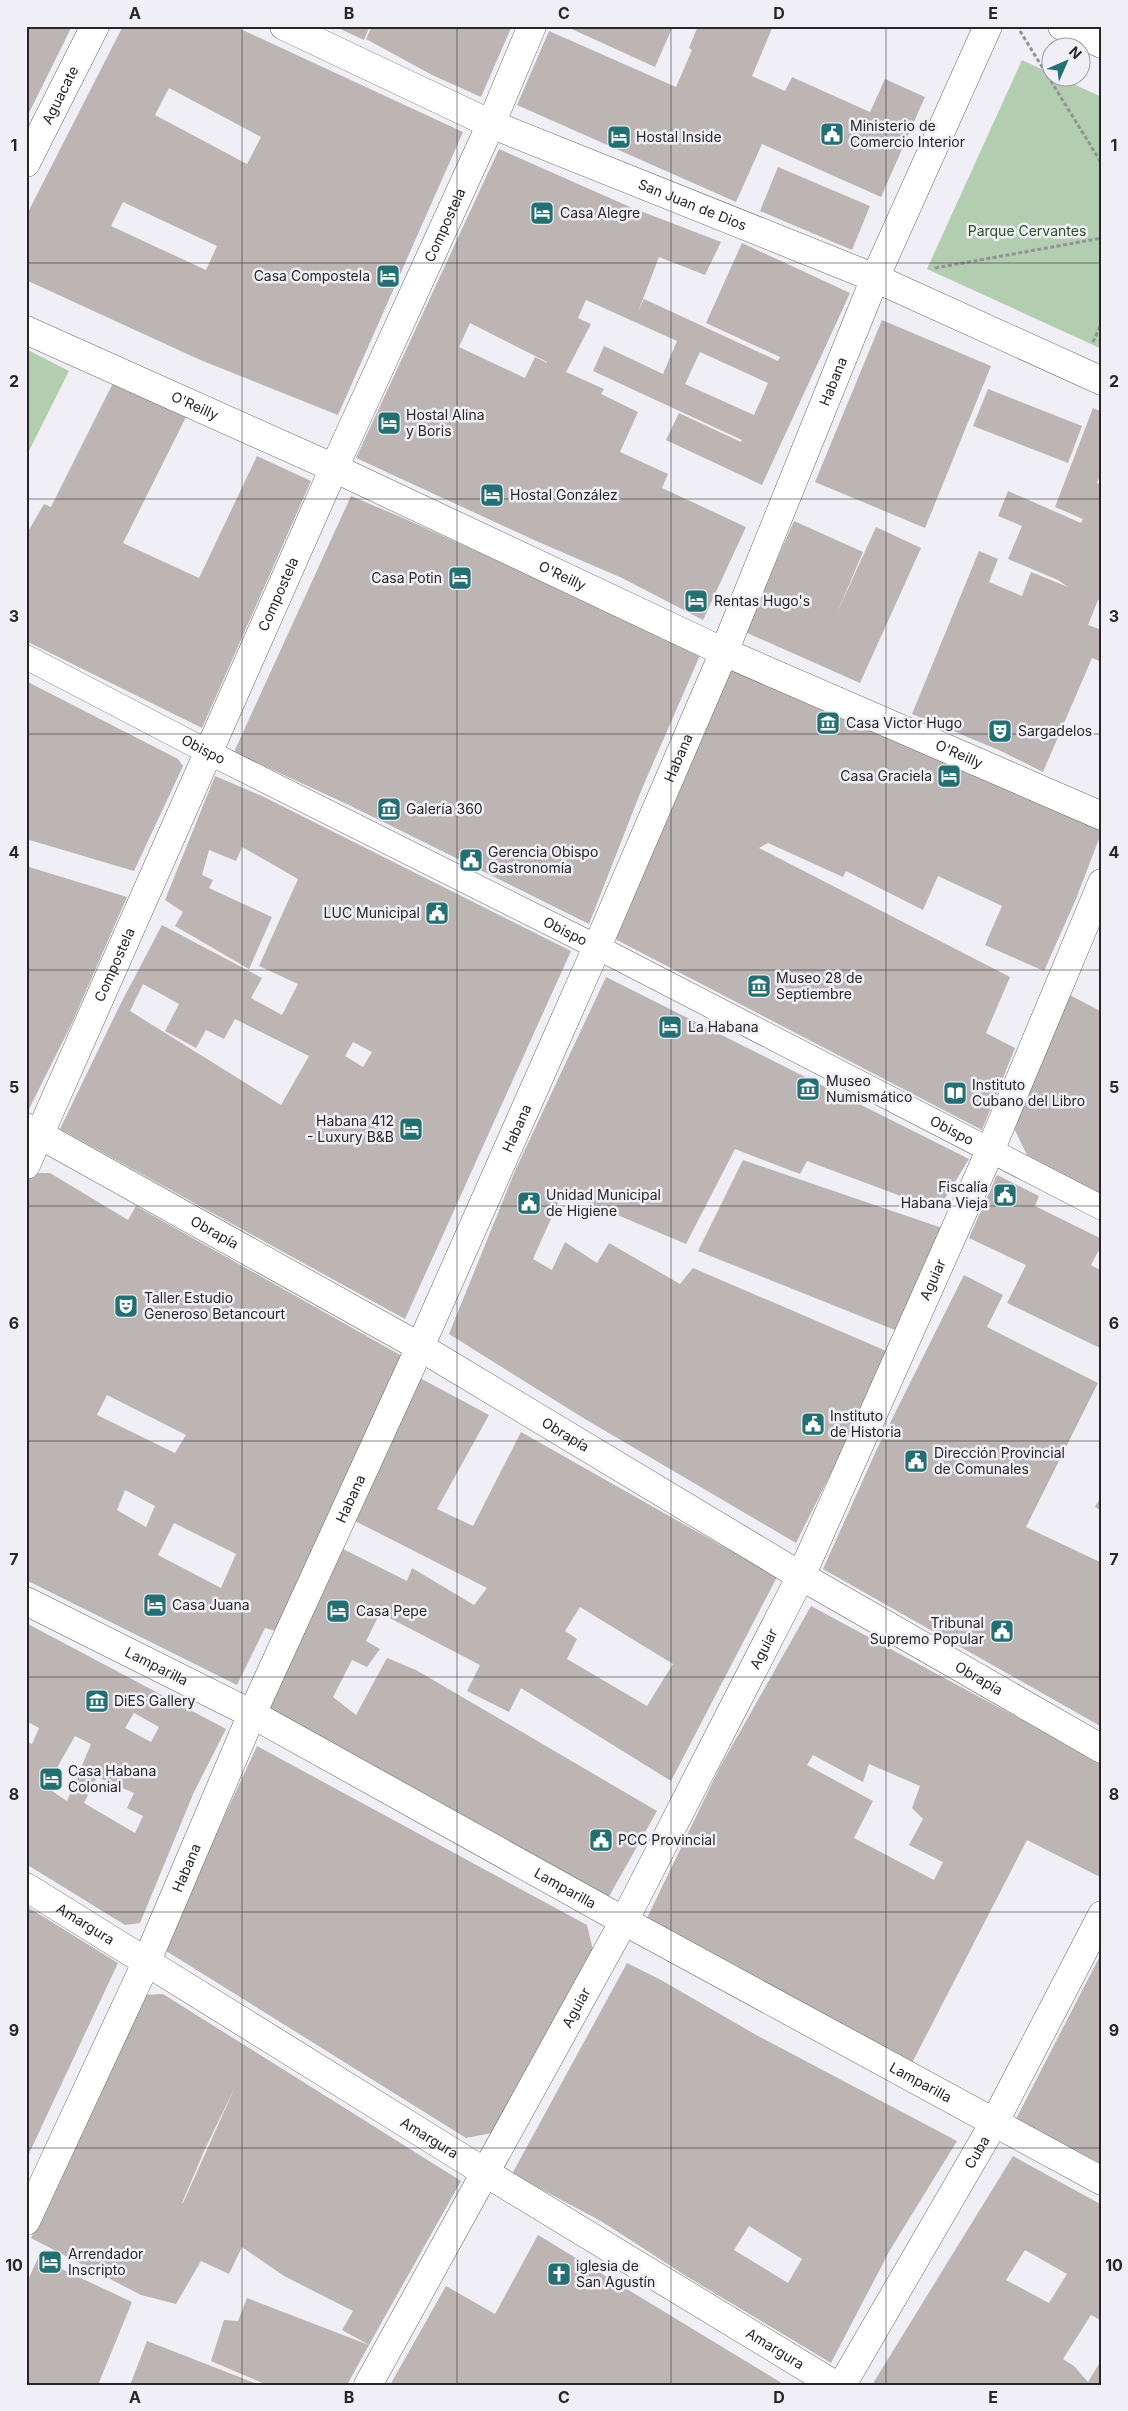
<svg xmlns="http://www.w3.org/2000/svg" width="1128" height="2411" font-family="Inter,sans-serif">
<rect width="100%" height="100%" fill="#f0eff6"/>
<path fill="#b2cdaf" d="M1022,60L1050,73V78H1060L1102,97V349L927,269Z
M26,349L69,371L26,457Z"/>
<path fill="#bcb5b3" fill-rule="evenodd" d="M26,26H72L26,119Z
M123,26H234L463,132L338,415L198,359L26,280V216ZM169,88L261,137L247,164L155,115ZM123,202L217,246L206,270L111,226Z
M334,26H370L364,40Z
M372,26H512L481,97L432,75L366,39Z
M565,26H673L655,67Z
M698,26H773L752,76L785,91L792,77L870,112L885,79L925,97L881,197L762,144L736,202L517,105L549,31L676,87L692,50L689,48Z
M499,149L630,207L721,242L705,275L659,257L638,312L644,299L778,361L780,357L706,323L742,243L850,293L762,485L666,440L679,413L741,442L742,440L593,371L604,346L663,374L677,341L586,300L578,318L591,324L566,372L604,389L601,394L638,412L620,452L668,474L662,488L746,527L703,620L622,578L534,540L356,458ZM470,323L547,362V363L535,357L525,378L459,347ZM700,352L768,383L754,415L685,384Z
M778,167L870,206L852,250L760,211Z
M882,320L991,366L925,528L815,482Z
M115,379L187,415L123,543L199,578L257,456L311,481L202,728L26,641V535L44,504L51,507Z
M988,389L1082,426L1068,463L973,426Z
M1093,408L1102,412V470L1097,483L1102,485V601L1098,600L1088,625L1102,630V662L1092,658L1043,772L1001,751L912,714L979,551L998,559L989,582L1022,596L1031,572L1068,587L1058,580L1008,559L1022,526L998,516L1008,491L1081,523L1083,519L1055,507Z
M351,496L401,517L701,653L641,791L589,924L351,806L234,752Z
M794,521L863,552L837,613L876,527L921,548L860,683L745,632Z
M731,666L1102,831L1076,899L1044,971L985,945L1002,906L938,876L923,910L846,871L843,877L768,843L759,848L1010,977L986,1033L1015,1048L982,1130L615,939Z
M26,681L178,759L183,766L134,871L26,839Z
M215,776L264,797L571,951L405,1319L60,1129L120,1005L162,925L262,978L251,998L282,1015L298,984L259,966L298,879L242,847L236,861L209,850L202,875L213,880L209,888L272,917L249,969L175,926L183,912L165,900ZM143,984L179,1004L165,1031L196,1048L206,1030L224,1039L235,1019L309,1056L281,1105L130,1011ZM353,1042L372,1052L363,1067L345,1056Z
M26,866L127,897L72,1023L28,1111Z
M606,977L969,1159L938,1210L807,1161L800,1174L735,1149L686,1244L563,1192L533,1259L552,1270L565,1242L597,1263L609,1243L680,1284L693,1268L891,1353L796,1543L585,1419L449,1334L515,1171Z
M1066,993L1102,1012V1196L1027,1155L1012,1124Z
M743,1160L942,1228L900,1332L698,1251Z
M27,1173H50L128,1220L136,1206L402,1356L280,1632L265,1628L237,1685L26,1580ZM107,1395L186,1435L175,1453L97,1415ZM125,1490L155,1506L146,1527L117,1510ZM174,1523L236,1554L221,1588L158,1555Z
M997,1175L1039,1196L1035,1206L1102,1239V1244L1091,1265L1102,1271V1349L1007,1303L1026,1265L969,1238Z
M964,1275L1003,1295L987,1327L1098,1383L1026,1527L1102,1563V1727L823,1569L876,1451Z
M420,1378L489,1415L437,1509L473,1526L521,1432L777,1577L671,1781L521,1688L509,1712L467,1691L480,1665L380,1613L366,1641L380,1649L367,1667L352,1660L333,1697L356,1715L387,1658L416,1670L657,1811L607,1900L266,1707L337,1546L407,1581L412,1568L474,1605L487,1588L353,1520ZM580,1607L673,1664L647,1706L567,1659L577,1639L565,1631Z
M1102,1495V1511L1095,1507Z
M811,1606L1102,1763V1878L1027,1840L912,2063L647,1918L720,1767ZM813,1755L863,1782L869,1764L920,1786L912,1808L923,1819L909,1845L943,1862L934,1880L854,1838L873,1801L807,1765Z
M26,1623L226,1729L194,1792L140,1923L125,1925L26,1864V1741L32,1744L39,1728L26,1721ZM134,1713L159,1727L151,1742L125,1728ZM75,1736L91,1744L67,1801L46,1787ZM97,1777L134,1793L127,1808L143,1816L135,1833L84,1803Z
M257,1746L587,1925L593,1950L492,2133L466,2138L163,1949Z
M26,1906L118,1963L26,2160Z
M1102,1952V2164L1016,2119Z
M627,1963L661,1980L758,2036L957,2141L890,2250L831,2363L686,2276L601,2221L512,2174ZM749,2226L802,2259L788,2283L734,2250Z
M163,1994L461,2181L369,2345L342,2330L353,2311L284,2276L242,2247L229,2274L201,2261L176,2304L141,2295L31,2238L142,1995ZM236,2085L183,2203H182L205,2149Z
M1013,2156L1102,2205V2321L1091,2315L1063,2359L1074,2366L1088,2382L1102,2359V2385H872ZM1025,2250L1067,2274L1049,2303L1006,2280Z
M538,2235L785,2385H390L446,2286L495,2314Z
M38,2258L132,2302L98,2385H26V2284Z
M247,2298L369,2345L347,2385H267L211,2361L224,2320L238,2321Z
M147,2341L260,2385H130Z"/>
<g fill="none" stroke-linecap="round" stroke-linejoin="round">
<g stroke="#68676d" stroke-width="25">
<g id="pedestrian">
<path id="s1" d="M26,657L208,752L597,947L1102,1208"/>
</g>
</g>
<g stroke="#68676d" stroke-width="29">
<g id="minor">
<path id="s2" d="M284,26L491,124L875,278L1102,381"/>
<path d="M1062,26L1102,44"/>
<path id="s3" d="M26,163L95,26"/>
<path id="s4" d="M26,330L334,468L724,652L1102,816"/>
<path id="s5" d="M26,1127L420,1347L801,1576L1102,1749"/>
<path id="s6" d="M26,1165L334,468L491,124L532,26"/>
<path id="s7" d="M26,1601L252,1714L624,1921L1102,2181"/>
<path id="s8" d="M26,1887L486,2173L835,2385"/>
<path id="s9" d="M26,2221L146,1963L252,1714L420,1347L597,947L724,652L875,278L988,26"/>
<path id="s10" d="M368,2385L624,1921L801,1576L990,1151L1102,883"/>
<path id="s11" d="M842,2385L994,2123L1102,1915"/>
</g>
</g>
<path stroke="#939297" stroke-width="3" stroke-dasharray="4 2.5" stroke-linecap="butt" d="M1020,31L1102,164
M935,268L1102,238
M1093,342L1102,322"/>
<use href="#pedestrian" stroke="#fff" stroke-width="24"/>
<use href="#minor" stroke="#fff" stroke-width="28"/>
</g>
<path fill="none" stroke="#262528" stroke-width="1" stroke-opacity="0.55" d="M242,26V2385M457,26V2385M671,26V2385M886,26V2385M26,263H1102M26,499H1102M26,734H1102M26,970H1102M26,1206H1102M26,1441H1102M26,1677H1102M26,1912H1102M26,2148H1102"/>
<defs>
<g id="civic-square" transform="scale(1.25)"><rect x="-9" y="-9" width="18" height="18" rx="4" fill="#246f71" stroke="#f0eff6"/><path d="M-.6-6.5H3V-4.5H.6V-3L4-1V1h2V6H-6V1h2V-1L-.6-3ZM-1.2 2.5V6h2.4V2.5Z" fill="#fff"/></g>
<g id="hotel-square" transform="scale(1.25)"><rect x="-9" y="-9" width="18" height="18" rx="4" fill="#246f71" stroke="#f0eff6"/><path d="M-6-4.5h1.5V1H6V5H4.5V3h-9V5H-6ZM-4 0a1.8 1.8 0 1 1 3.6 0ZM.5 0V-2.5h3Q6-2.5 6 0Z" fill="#fff"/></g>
<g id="museum-square" transform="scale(1.25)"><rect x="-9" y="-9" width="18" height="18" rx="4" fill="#246f71" stroke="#f0eff6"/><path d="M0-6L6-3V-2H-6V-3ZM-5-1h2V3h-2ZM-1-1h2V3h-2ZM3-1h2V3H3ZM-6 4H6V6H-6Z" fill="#fff"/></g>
<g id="theatre-square" transform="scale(1.25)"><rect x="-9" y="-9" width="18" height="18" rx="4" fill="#246f71" stroke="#f0eff6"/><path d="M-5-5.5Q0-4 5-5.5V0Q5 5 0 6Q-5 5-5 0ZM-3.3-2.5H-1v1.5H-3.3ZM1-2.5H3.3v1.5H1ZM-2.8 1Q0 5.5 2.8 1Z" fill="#fff"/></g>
<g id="library-square" transform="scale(1.25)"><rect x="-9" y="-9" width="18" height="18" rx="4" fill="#246f71" stroke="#f0eff6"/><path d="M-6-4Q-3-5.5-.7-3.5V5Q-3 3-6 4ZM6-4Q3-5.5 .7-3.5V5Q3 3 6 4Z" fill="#fff"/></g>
<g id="church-square" transform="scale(1.25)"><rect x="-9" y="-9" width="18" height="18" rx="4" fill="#246f71" stroke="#f0eff6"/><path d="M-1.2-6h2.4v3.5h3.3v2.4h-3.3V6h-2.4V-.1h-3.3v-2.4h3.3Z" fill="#fff"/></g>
</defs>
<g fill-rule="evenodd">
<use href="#civic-square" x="832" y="134"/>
<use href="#hotel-square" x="619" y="137"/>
<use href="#hotel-square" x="542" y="213"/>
<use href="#hotel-square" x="388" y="276"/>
<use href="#hotel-square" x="389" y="423"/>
<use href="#hotel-square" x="492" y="495"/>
<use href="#hotel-square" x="460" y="578"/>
<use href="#hotel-square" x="696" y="601"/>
<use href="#museum-square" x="828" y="723"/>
<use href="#theatre-square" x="1000" y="731"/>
<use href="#hotel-square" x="949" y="776"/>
<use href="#museum-square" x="389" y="809"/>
<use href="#civic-square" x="471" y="860"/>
<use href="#civic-square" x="437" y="913"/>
<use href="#museum-square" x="759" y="986"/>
<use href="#hotel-square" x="670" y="1027"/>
<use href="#museum-square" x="808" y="1089"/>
<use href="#library-square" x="955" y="1093"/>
<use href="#hotel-square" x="411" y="1129"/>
<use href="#civic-square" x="1005" y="1195"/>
<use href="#civic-square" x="529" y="1203"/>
<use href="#theatre-square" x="126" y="1306"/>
<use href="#civic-square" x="813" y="1424"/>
<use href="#civic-square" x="916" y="1461"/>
<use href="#hotel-square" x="155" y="1605"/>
<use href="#hotel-square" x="338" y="1611"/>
<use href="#civic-square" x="1002" y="1631"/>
<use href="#museum-square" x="97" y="1701"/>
<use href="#hotel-square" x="51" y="1779"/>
<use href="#civic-square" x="601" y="1840"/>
<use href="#hotel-square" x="50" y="2262"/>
<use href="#church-square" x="559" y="2274"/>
</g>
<g text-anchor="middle" stroke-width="5" stroke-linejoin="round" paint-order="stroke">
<g font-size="14" fill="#262528" stroke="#f0eff6">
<text dy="5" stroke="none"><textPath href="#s3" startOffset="76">Aguacate</textPath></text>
<text dy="5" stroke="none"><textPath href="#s2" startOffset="446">San Juan de Dios</textPath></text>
<text dy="5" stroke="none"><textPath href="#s6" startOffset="1029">Compostela</textPath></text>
<text dy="5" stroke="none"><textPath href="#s9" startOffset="2009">Habana</textPath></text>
<text dy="5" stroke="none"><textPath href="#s4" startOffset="185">O'Reilly</textPath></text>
<text dy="5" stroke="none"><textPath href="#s4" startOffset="590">O'Reilly</textPath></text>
<text dy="5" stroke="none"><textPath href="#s6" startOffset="624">Compostela</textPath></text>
<text dy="5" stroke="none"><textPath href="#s1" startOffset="200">Obispo</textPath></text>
<text dy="5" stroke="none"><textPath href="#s4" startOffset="1025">O'Reilly</textPath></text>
<text dy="5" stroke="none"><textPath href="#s9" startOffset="1602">Habana</textPath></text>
<text dy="5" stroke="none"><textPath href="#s1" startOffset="605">Obispo</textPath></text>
<text dy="5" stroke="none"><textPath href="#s6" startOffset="219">Compostela</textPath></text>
<text dy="5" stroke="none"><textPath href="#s9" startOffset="1198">Habana</textPath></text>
<text dy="5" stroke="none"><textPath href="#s1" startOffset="1040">Obispo</textPath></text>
<text dy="5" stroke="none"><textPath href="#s5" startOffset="216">Obrapía</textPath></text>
<text dy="5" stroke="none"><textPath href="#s10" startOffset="1242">Aguiar</textPath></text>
<text dy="5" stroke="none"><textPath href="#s5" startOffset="621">Obrapía</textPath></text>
<text dy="5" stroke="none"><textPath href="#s9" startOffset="792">Habana</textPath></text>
<text dy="5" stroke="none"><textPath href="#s10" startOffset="836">Aguiar</textPath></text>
<text dy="5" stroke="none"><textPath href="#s7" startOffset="146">Lamparilla</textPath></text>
<text dy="5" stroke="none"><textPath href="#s5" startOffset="1101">Obrapía</textPath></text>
<text dy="5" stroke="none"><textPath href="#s9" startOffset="388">Habana</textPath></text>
<text dy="5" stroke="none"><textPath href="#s7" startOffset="611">Lamparilla</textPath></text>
<text dy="5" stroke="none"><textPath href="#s8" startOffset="70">Amargura</textPath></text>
<text dy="5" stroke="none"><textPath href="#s10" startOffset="431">Aguiar</textPath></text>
<text dy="5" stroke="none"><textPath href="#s7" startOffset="1016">Lamparilla</textPath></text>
<text dy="5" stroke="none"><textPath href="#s8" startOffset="475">Amargura</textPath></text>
<text dy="5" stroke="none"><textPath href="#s11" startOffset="269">Cuba</textPath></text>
<text dy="5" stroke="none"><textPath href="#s8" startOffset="880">Amargura</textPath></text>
</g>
<g font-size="14" fill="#262528" stroke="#f0eff6" text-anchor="start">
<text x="850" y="131">Ministerio de<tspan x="850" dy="16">Comercio Interior</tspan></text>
<text x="636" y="142">Hostal Inside</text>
<text x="560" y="218">Casa Alegre</text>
<text x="370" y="281" text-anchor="end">Casa Compostela</text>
<text x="406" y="420">Hostal Alina<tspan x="406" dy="16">y Boris</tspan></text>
<text x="510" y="500">Hostal González</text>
<text x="442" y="583" text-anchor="end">Casa Potin</text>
<text x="714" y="606">Rentas Hugo's</text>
<text x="846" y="728">Casa Victor Hugo</text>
<text x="1018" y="736">Sargadelos</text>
<text x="932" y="781" text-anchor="end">Casa Graciela</text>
<text x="406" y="814">Galería 360</text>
<text x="488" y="857">Gerencia Obispo<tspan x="488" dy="16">Gastronomía</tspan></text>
<text x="420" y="918" text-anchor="end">LUC Municipal</text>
<text x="776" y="983">Museo 28 de<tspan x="776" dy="16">Septiembre</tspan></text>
<text x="688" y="1032">La Habana</text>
<text x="826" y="1086">Museo<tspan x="826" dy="16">Numismático</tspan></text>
<text x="972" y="1090">Instituto<tspan x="972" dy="16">Cubano del Libro</tspan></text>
<text x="394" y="1126" text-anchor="end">Habana 412<tspan x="394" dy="16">- Luxury B&amp;B</tspan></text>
<text x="988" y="1192" text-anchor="end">Fiscalía<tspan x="988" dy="16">Habana Vieja</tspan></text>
<text x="546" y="1200">Unidad Municipal<tspan x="546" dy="16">de Higiene</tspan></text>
<text x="144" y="1303">Taller Estudio<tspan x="144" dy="16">Generoso Betancourt</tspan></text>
<text x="830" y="1421">Instituto<tspan x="830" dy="16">de Historia</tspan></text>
<text x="934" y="1458">Dirección Provincial<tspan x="934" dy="16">de Comunales</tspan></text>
<text x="172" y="1610">Casa Juana</text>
<text x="356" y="1616">Casa Pepe</text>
<text x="984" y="1628" text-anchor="end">Tribunal<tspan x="984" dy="16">Supremo Popular</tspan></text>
<text x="114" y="1706">DiES Gallery</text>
<text x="68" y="1776">Casa Habana<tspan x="68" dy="16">Colonial</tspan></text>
<text x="618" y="1845">PCC Provincial</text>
<text x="68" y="2259">Arrendador<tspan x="68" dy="16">Inscripto</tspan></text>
<text x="576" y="2271">iglesia de<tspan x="576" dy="16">San Agustín</tspan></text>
</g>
<g font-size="14" fill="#265224" stroke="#f0eff6">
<text x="1027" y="236">Parque Cervantes</text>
</g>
</g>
<rect width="1128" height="2411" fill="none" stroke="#f0eff6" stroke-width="55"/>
<g transform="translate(1066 62) rotate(45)"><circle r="24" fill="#f0eff6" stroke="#9f9ea4"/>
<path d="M0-4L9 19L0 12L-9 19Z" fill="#246f71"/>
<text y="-8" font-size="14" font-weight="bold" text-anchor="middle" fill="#262528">N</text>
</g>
<rect x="28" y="28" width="1072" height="2356" fill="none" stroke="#262528" stroke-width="2"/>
<g font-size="16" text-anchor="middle" font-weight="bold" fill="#262528">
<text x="135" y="19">A</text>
<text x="349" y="19">B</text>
<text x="564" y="19">C</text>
<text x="779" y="19">D</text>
<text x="993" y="19">E</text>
<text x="14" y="151">1</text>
<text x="1114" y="151">1</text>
<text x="14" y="387">2</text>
<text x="1114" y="387">2</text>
<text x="14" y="622">3</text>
<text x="1114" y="622">3</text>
<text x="14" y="858">4</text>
<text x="1114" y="858">4</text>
<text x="14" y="1093">5</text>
<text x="1114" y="1093">5</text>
<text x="14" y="1329">6</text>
<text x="1114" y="1329">6</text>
<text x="14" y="1565">7</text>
<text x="1114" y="1565">7</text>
<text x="14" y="1800">8</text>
<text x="1114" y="1800">8</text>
<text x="14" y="2036">9</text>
<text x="1114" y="2036">9</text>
<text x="14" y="2271">10</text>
<text x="1114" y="2271">10</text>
<text x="135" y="2403">A</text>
<text x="349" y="2403">B</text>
<text x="564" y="2403">C</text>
<text x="779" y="2403">D</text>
<text x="993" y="2403">E</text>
</g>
</svg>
